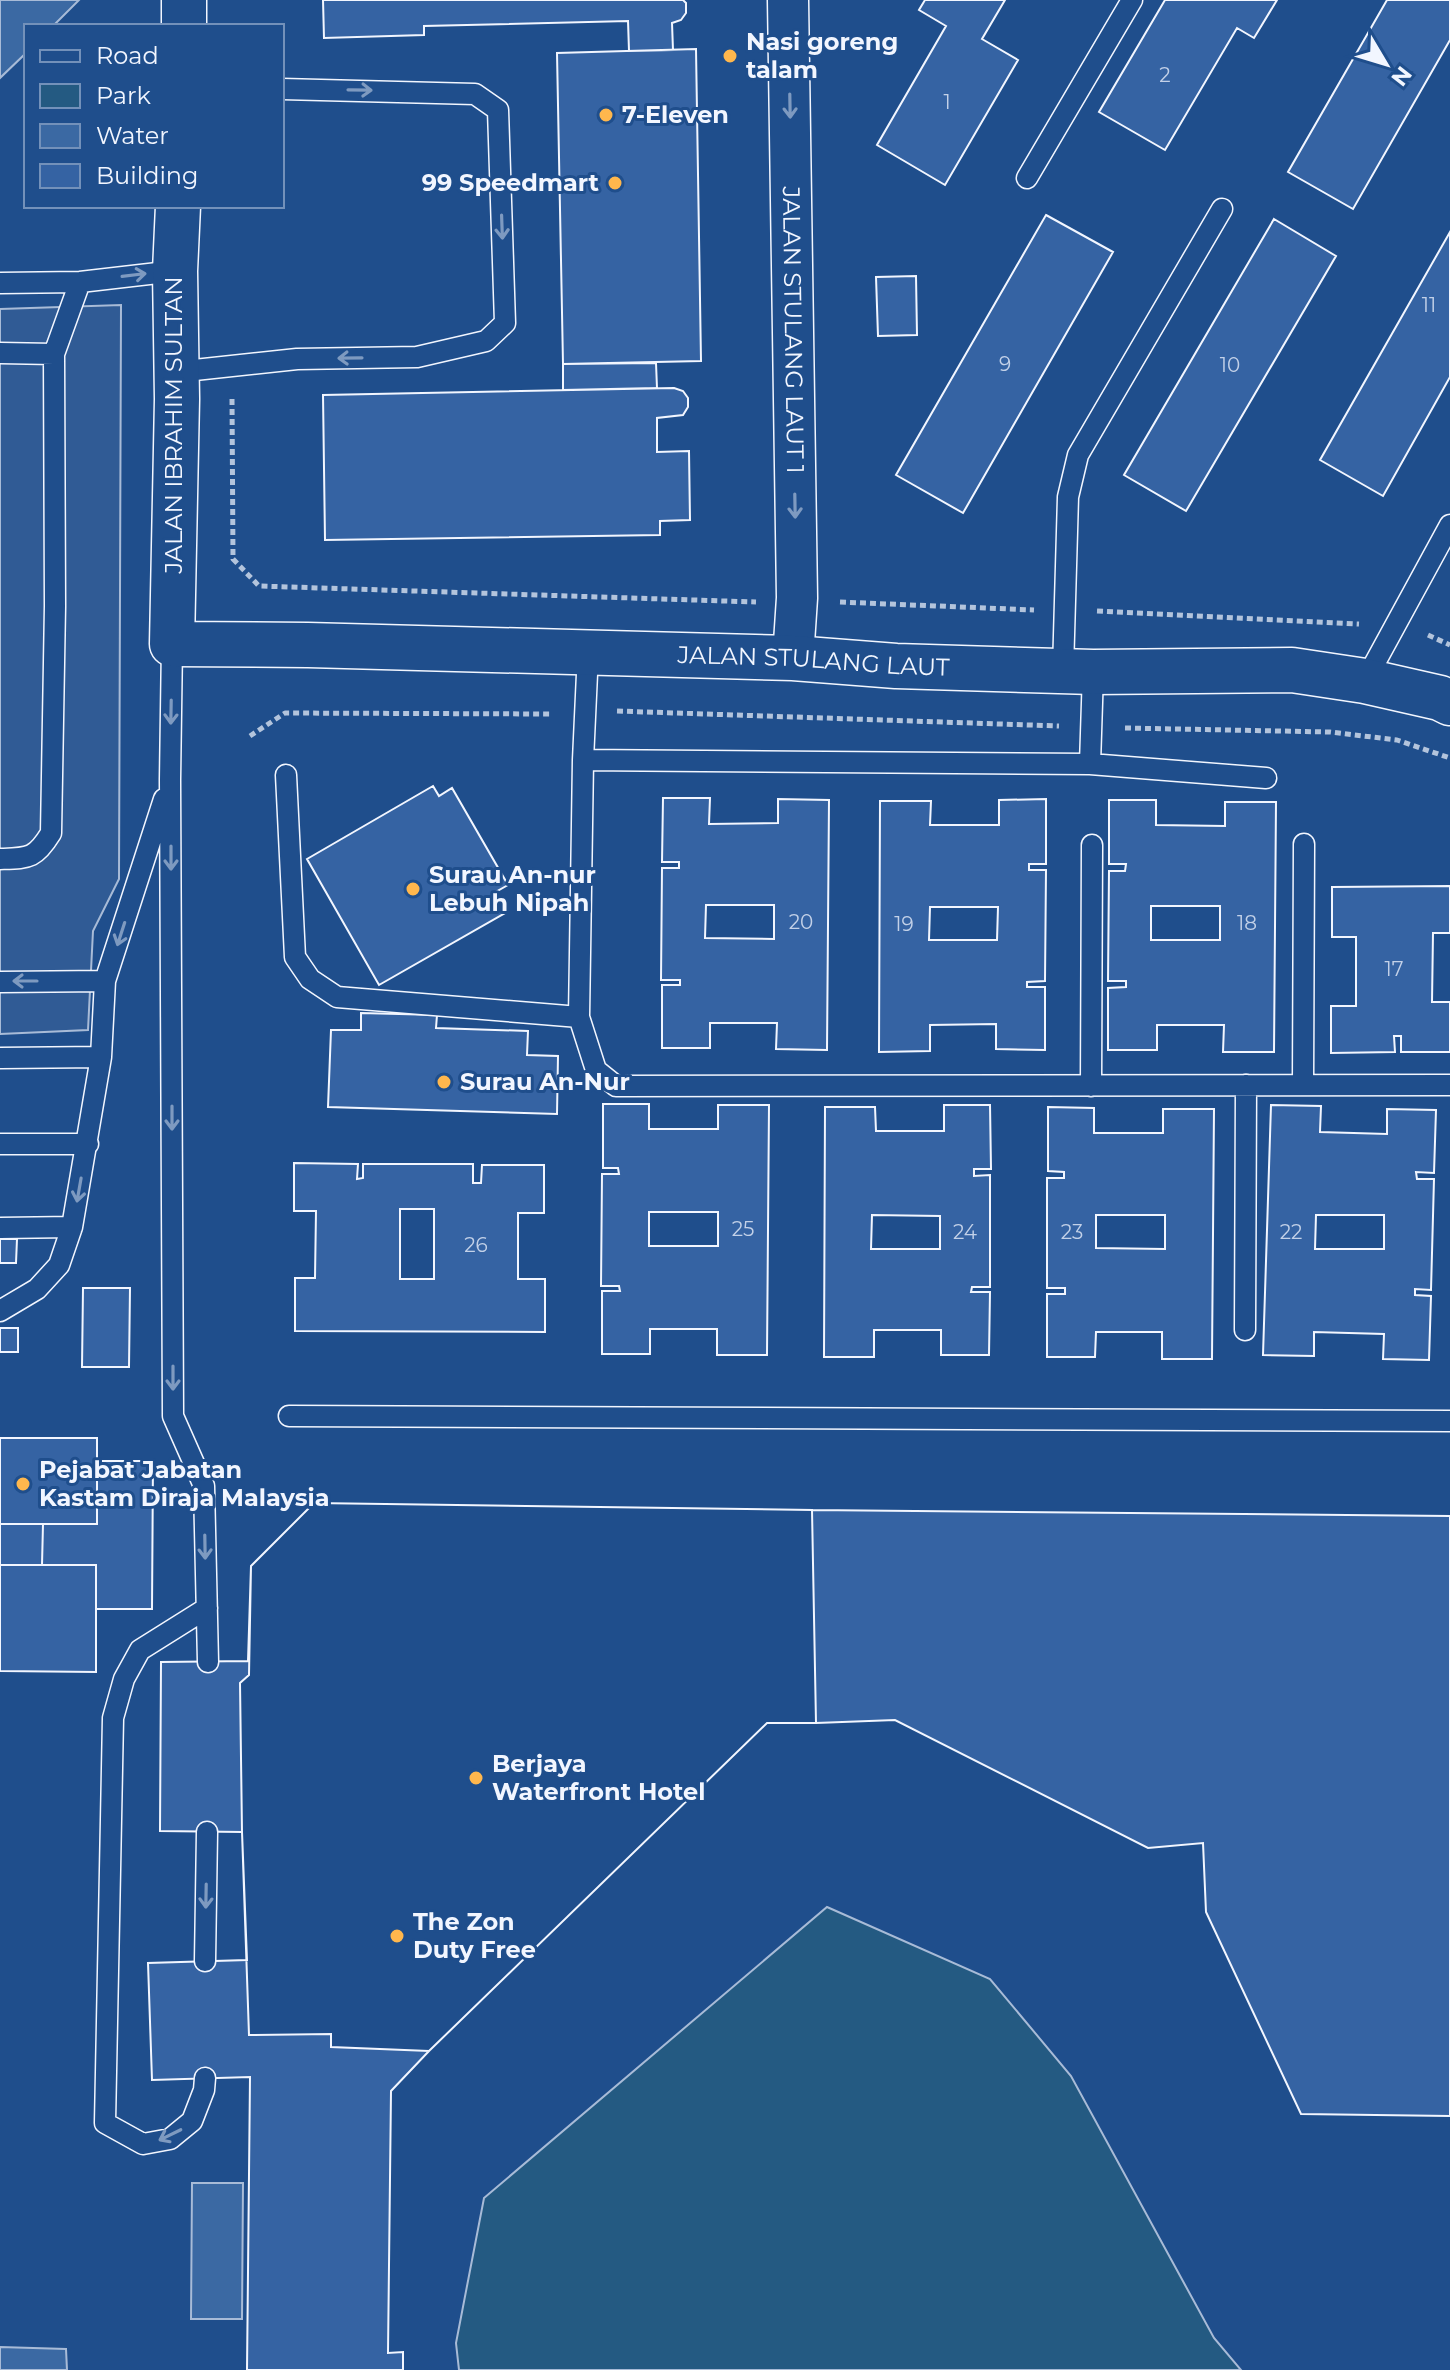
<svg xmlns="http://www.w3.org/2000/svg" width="1450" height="2370" font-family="Montserrat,sans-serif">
<rect width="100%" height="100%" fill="#1f4e8c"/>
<path fill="#245a82" stroke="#a8bbd7" stroke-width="2" d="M827,1907L990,1979L1071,2076L1214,2338L1241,2370H459L456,2343L484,2198Z"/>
<path fill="#305b95" stroke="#a8bbd7" stroke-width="2" d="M121,305L119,879L93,931L88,1030L0,1034V309Z"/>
<path fill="#3b69a3" stroke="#a8bbd7" stroke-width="2" d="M0,0H79L53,26H26V53L0,78Z
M192,2183H243L242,2319H191Z
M0,2347L66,2349L67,2370H0Z"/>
<path fill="#3563a3" stroke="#f2f6ff" stroke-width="2" fill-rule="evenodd" d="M323,0H683L686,3V13L681,20L672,23L673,50L629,51L628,21L424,26V35L324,38Z
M925,0H1005L982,39L1018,60L945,185L877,145L946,26L919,10Z
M1165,0H1277L1254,38L1237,28L1165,150L1099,112Z
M1387,0H1450V40L1353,209L1288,172Z
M696,49L701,361L563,364L557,53Z
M1046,215L1113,252L963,513L896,475Z
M1274,219L1336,256L1186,511L1124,475Z
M1450,232V377L1383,496L1320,460Z
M916,276L917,335L878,336L876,277Z
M656,363L657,388L563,390V364Z
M674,388L683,391L688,398V407L683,415L657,418V452L689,451L690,520L660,521V535L325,540L323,395Z
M433,786L439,796L452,788L508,885L494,893L505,913L379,985L307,859Z
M663,798H710L709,824L778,823V799L829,800L827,1050L776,1049L777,1023H710V1048H662V985H680V980H661L662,868H679V862H662ZM706,905H774V939L705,938Z
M1046,799V864H1029V870H1046L1045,981L1027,982V987H1045V1050L996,1049V1024L930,1025V1051L879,1052L880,801H931L930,825H999V800ZM930,907H998L997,940H929Z
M1109,800H1156V825L1225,826V802H1276L1274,1052H1223L1224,1025H1157V1050H1108V988L1126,987V981H1108L1109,871H1125L1126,864H1109ZM1151,906H1220V940H1151Z
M1450,886V933H1433L1432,1002H1450V1052H1401V1036H1394L1395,1052L1331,1053V1006H1356V937H1332V887Z
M361,1013L437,1015L436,1028L528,1031L527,1055L558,1056L557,1114L328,1107L331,1030H361Z
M603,1104H649V1129H718V1105H769L767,1355H717V1329H650V1354H602V1291H620L619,1286H601L602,1174H619L618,1168H603ZM649,1212H718V1246H649Z
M944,1105H990L991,1169H974V1176L990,1175V1287H972L971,1292H990L989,1355H941V1330H874V1357H824L825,1107H875L876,1131H944ZM872,1215L940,1216V1249H871Z
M1271,1105L1321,1106L1320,1132L1387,1134V1109L1436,1110L1434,1173L1416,1172L1417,1179H1434L1431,1290L1415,1289V1295L1431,1296L1429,1360L1383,1359L1384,1334L1314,1332V1356L1263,1355ZM1316,1215H1384V1249H1315Z
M1048,1107L1094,1108V1133H1163V1109H1214L1212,1359H1162V1332H1096L1095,1357H1047V1294H1065V1288H1047V1178H1064V1172L1048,1171ZM1096,1215H1165V1249L1096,1248Z
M294,1163L358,1164L357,1179L363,1178V1164H473V1183H481L482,1165H544V1213H518V1279H545V1332L295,1331V1278H315L316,1211H294ZM400,1209H434V1279H400Z
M0,1239H17L16,1263H0Z
M83,1288H130L129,1367H82Z
M0,1328H18V1352H0Z
M0,1438H97V1524H0Z
M97,1461H153L152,1609H96V1565H42L43,1524H97Z
M314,1503L812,1510L816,1723H767L429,2051L331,2047V2034L249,2035L242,1832L240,1683L249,1675L251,1566Z
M314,1503L812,1510L1450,1516V2116L1301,2114L1206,1912L1203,1843L1148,1848L895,1720L816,1723H767L429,2051L391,2091L388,2353L403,2352V2370H247L250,2077L152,2080L148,1963L247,1960L242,1832L160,1831L161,1662L248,1661L251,1566Z
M0,1524H43L42,1565H0Z
M0,1565H96V1672L0,1671Z"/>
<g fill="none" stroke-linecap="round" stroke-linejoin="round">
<g stroke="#f2f6ff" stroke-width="23">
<path id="service" d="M1027,178L1132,0
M0,283L80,282L175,271
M0,353L54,354
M176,372L297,359L417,357L486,341L505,323L498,110L475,94L282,89
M172,644L170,780L173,1416L204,1486L208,1662
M588,652L583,760L579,1017L596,1070L616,1086L1450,1085
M1063,670L1068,497L1078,455L1222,209
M1365,681L1450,525
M583,760L1090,764L1266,778
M1090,764L1093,672
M286,775L295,957L310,979L337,997L579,1017
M0,859C29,858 35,859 51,833L55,606L54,354L80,282
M0,982L105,981
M0,1058L101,1057
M1303,1085L1304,844
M1091,1086L1092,845
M0,1144H88
M0,1228L72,1227
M0,1311L37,1289L59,1265L72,1227L101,1057L105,981L164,799
M1245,1330L1246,1085
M289,1416L1450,1421
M205,1961L207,1832
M205,2078L204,2090L192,2121L170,2139L143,2144L105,2123L113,1718L124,1679L140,1650L207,1608"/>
</g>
<g stroke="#f2f6ff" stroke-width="43">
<g id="minor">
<path id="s1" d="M788,0L797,598L793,658"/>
</g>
</g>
<g stroke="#f2f6ff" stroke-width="47">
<g id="tertiary">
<path d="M184,26V0"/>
<path id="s2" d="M178,206L175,271L177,399L172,644L308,645L793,658L896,666L1093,672L1292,670L1365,681L1440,698L1450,703"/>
</g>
</g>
<path stroke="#b3c4dc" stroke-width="5" stroke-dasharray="6 4" stroke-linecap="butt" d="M232,399L233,559L259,586L756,602
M840,602L1034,610
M1097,611L1359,624
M1428,635L1450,645
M617,711L1059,726
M1125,728L1330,732L1397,740L1450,758
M250,736L285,713L552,714"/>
<use href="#service" stroke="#1f4e8c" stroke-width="20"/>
<use href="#minor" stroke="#1f4e8c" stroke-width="40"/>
<use href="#tertiary" stroke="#1f4e8c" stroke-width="44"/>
</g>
<defs><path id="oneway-shaft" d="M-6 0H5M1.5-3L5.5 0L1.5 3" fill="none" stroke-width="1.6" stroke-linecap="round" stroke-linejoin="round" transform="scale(2)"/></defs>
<g stroke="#7e9ac0">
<use href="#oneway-shaft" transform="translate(360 90) rotate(1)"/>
<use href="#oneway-shaft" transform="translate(790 106) rotate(89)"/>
<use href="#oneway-shaft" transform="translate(502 227) rotate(88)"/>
<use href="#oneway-shaft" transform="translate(134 275) rotate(-7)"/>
<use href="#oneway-shaft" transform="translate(350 358) rotate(179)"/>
<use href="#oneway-shaft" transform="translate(795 506) rotate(89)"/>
<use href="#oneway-shaft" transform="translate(171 712) rotate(91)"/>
<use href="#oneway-shaft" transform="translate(171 858) rotate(90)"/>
<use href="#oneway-shaft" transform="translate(121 934) rotate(108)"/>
<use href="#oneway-shaft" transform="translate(25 981) rotate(180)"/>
<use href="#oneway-shaft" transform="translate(172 1118) rotate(90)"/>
<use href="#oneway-shaft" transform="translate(79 1190) rotate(100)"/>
<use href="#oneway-shaft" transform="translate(173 1378) rotate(90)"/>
<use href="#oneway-shaft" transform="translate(205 1547) rotate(89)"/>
<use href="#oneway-shaft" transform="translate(206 1896) rotate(91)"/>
<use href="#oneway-shaft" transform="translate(170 2135) rotate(154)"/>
</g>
<g fill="#ffb74d" stroke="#1f4e8c" stroke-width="3">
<circle cx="730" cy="56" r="8"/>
<circle cx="606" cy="115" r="8"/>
<circle cx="615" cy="183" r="8"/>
<circle cx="413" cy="889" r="8"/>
<circle cx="444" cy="1082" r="8"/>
<circle cx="23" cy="1484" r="8"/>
<circle cx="476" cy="1778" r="8"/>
<circle cx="397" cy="1936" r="8"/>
</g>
<g text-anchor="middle" stroke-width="6" stroke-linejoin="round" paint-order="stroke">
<g font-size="20" fill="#c3d1e8">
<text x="1165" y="82">2</text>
<text x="947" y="109">1</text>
<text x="1429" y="312">11</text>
<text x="1005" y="371">9</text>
<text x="1230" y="372">10</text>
<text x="801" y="929">20</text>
<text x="1247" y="930">18</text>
<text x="904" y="931">19</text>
<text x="1394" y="976">17</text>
<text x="743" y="1236">25</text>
<text x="965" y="1239">24</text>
<text x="1072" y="1239">23</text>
<text x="1291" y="1239">22</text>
<text x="476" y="1252">26</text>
</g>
<g font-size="24" font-weight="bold" fill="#f2f6ff" stroke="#1f4e8c" text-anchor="start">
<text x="746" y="50">Nasi goreng<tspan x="746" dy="28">talam</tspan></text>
<text x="622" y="123">7-Eleven</text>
<text x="599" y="191" text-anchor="end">99 Speedmart</text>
<text x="429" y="883">Surau An-nur<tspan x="429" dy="28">Lebuh Nipah</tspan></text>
<text x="460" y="1090">Surau An-Nur</text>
<text x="39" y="1478">Pejabat Jabatan<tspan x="39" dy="28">Kastam Diraja Malaysia</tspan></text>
<text x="492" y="1772">Berjaya<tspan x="492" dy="28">Waterfront Hotel</tspan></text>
<text x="413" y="1930">The Zon<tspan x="413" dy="28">Duty Free</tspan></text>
</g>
<g font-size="24" fill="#f2f6ff" stroke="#1f4e8c">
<text dy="8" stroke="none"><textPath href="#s1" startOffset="330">JALAN STULANG LAUT 1</textPath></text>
<text transform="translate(174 425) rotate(-90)" y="8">JALAN IBRAHIM SULTAN</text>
<text dy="8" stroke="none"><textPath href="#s2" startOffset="1080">JALAN STULANG LAUT</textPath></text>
</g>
</g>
<rect x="24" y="24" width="260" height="184" fill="#1f4e8c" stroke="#7391ba" stroke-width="2"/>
<rect x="40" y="50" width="40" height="12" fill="#1f4e8c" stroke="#7391ba" stroke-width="2"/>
<text x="96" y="64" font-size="24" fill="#f2f6ff">Road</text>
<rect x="40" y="84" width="40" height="24" fill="#245a82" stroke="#7391ba" stroke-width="2"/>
<text x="96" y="104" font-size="24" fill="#f2f6ff">Park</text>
<rect x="40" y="124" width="40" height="24" fill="#3b69a3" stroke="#7391ba" stroke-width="2"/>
<text x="96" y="144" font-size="24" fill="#f2f6ff">Water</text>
<rect x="40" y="164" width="40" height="24" fill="#3563a3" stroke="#7391ba" stroke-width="2"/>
<text x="96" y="184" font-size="24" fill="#f2f6ff">Building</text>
<g transform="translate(1386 64) rotate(128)" stroke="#1f4e8c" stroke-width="6" paint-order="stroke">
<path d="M0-6L14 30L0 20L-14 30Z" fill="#f2f6ff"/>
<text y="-12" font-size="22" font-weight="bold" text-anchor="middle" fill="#f2f6ff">N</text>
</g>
</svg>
